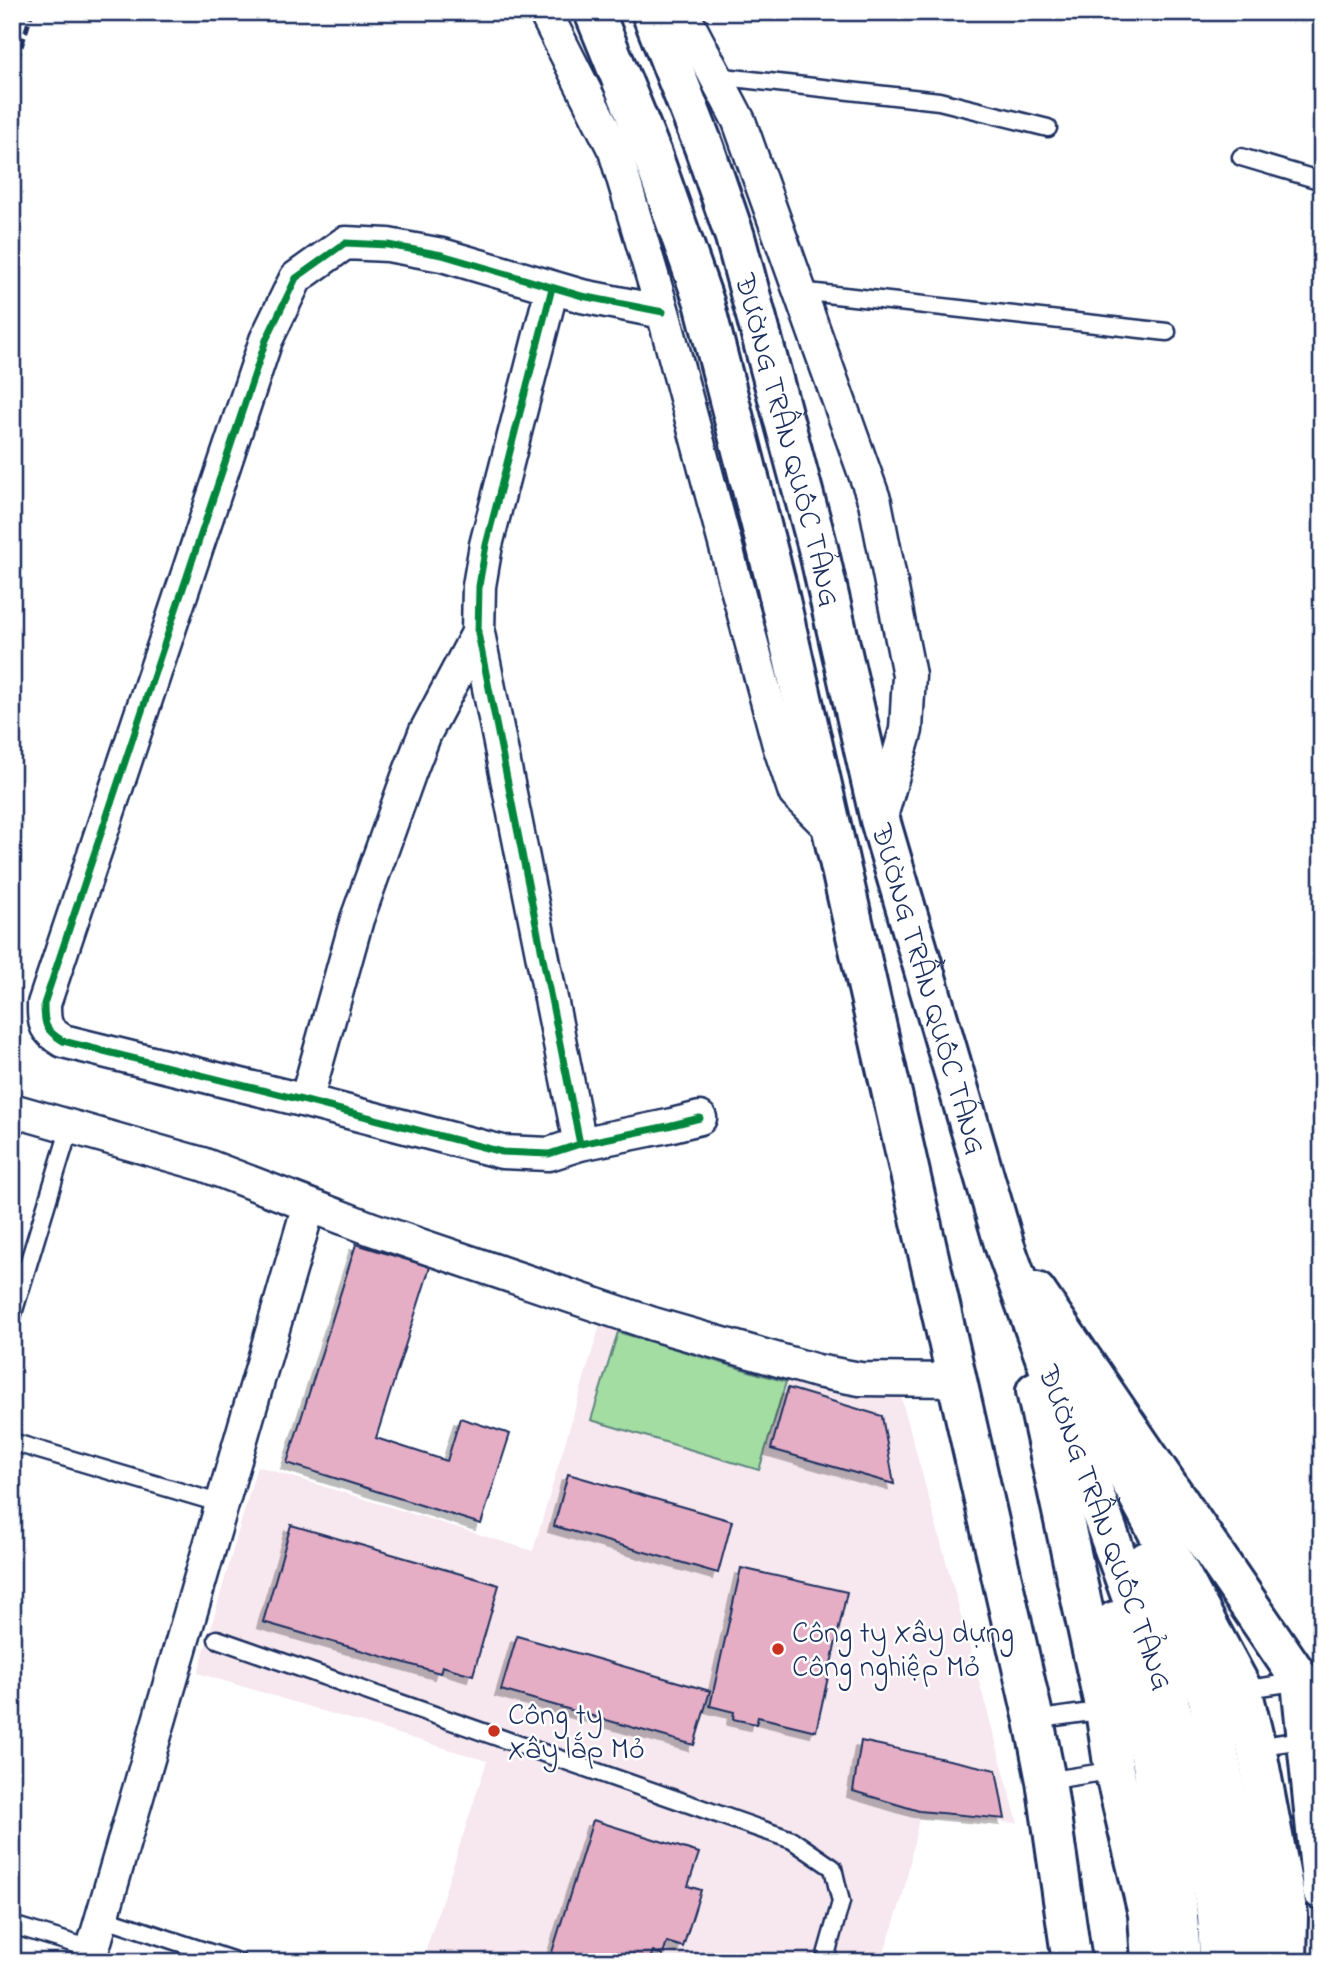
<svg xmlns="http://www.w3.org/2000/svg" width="1334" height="1974" font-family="'Indie Flower',sans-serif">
<defs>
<filter id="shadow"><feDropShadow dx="-6" dy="6" stdDeviation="0" flood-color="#0004"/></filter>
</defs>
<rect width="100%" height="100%" fill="#fff"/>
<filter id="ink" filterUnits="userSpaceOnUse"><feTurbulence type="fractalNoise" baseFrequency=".0143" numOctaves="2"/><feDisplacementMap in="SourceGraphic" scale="14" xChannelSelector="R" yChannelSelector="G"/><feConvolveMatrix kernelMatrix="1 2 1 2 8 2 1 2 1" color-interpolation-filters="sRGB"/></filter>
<g filter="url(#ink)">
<path fill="#f7e7ee" d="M603,1315L832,1388L901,1397L1018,1823L919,1818L903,1895L881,1962H422L487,1761L198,1673L257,1466L533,1551Z"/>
<path fill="#a3dda2" stroke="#5f8680" stroke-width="2" d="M618,1332L786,1382L759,1470L591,1420Z"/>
<path fill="#e5aec5" stroke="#1b2f5e" stroke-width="2" filter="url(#shadow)" d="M356,1244L430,1267L376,1438L447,1461L460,1418L510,1434L481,1524L287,1463Z
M788,1388L882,1416L894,1484L771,1449Z
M568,1474L732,1521L718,1573L554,1526Z
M291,1525L499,1585L473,1675L442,1666L440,1673L263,1622Z
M741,1568L847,1592L816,1731L758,1717L756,1724L733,1719L734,1712L710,1706Z
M517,1636L710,1691L694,1745L501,1690Z
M861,1741L996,1770L1005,1819L919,1811L853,1791Z
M593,1820L699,1853L688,1886L701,1890L683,1947L667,1942L663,1955L653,1951L649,1962H549Z"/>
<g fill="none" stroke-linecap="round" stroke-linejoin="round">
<g stroke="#1b2f5e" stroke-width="21">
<path id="lane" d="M715,76L939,101L1048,128
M1241,157L1322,181
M799,291L1167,332
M12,1317L70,1127
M12,1442L222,1504
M217,1639L792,1840L833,1868L841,1902L824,1962
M1241,1690L1322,1678
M1034,1720L1105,1710
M1255,1747L1309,1739
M1046,1781L1116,1770
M102,1917L238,1962
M12,1925L92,1949"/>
</g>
<g stroke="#1b2f5e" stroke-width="37">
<path id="street" d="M545,12L615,151L663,312L779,745L795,793L832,830
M682,12L739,121L875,502L909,675L906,730L880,820
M552,288L486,545L479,586L478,633L580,1144
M663,312L582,296L442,255L388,245L345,243L296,278L266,340L44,1004C44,1025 45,1030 63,1041L306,1101L502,1152L549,1154L580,1144L668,1126L700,1118
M306,1101L357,919L409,774L425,733L478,633
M12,1110L202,1164L372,1229L653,1324L817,1371L860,1379L957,1380
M89,1962L309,1205"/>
</g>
<g stroke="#1b2f5e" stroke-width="44">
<g id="highway">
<path d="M594,12L653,157L704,302L777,587L1034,1720L1046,1781L1072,1962"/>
<path id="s1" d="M651,12L704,147L735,237L818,548L880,820L1005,1247L1169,1701L1184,1759L1217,1914L1219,1962"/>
<path d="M1036,1292L1301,1681L1322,1890"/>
<path d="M1068,1365L1242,1689L1256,1747L1288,1914L1287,1962"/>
<path d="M1036,1391L1105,1710L1114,1770L1148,1914L1151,1962"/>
<path d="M1147,1561L1207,1695L1251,1914L1252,1962"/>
<path d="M1115,1621L1139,1705L1152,1764L1178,1914L1181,1962"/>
</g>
</g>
<use href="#lane" stroke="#fff" stroke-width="16"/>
<use href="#street" stroke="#fff" stroke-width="32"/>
<use href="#highway" stroke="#fff" stroke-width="38"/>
<path stroke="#1b2f5e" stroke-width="5" stroke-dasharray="10 5" stroke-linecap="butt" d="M12,75L32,12"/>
<g stroke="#fff" stroke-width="11">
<path id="cycleway" d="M552,288L486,545L479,586L478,633L580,1144
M663,312L582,296L442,255L388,245L345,243L296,278L266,340L44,1004C44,1025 45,1030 63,1041L306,1101L502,1152L549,1154L580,1144L668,1126L700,1118"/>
</g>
<use href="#cycleway" stroke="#00873e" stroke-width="7"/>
</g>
</g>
<g fill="#c8321e" stroke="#fff" stroke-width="2.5">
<circle cx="778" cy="1649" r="7"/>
<circle cx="494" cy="1731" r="7"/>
</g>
<g text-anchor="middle" stroke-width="5" stroke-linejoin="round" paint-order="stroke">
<g font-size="30" fill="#1b2f5e" stroke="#fff">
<text dy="10" stroke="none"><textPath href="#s1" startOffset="450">ĐƯỜNG TRẦN QUỐC TẢNG</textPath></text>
<text dy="10" stroke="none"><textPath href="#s1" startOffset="1017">ĐƯỜNG TRẦN QUỐC TẢNG</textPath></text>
<text dy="10" stroke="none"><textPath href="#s1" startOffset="1584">ĐƯỜNG TRẦN QUỐC TẢNG</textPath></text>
</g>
<g font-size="30" fill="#1b2f5e" stroke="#fff" text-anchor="start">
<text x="792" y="1642">Công ty Xây dựng<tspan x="792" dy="34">Công nghiệp Mỏ</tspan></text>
<text x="508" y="1724">Công ty<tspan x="508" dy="34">Xây lắp Mỏ</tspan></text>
</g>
</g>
<rect width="1334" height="1974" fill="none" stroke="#fff" stroke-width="42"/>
<rect x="21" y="21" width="1292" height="1932" fill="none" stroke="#1b2f5e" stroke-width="2.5" filter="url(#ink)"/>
</svg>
